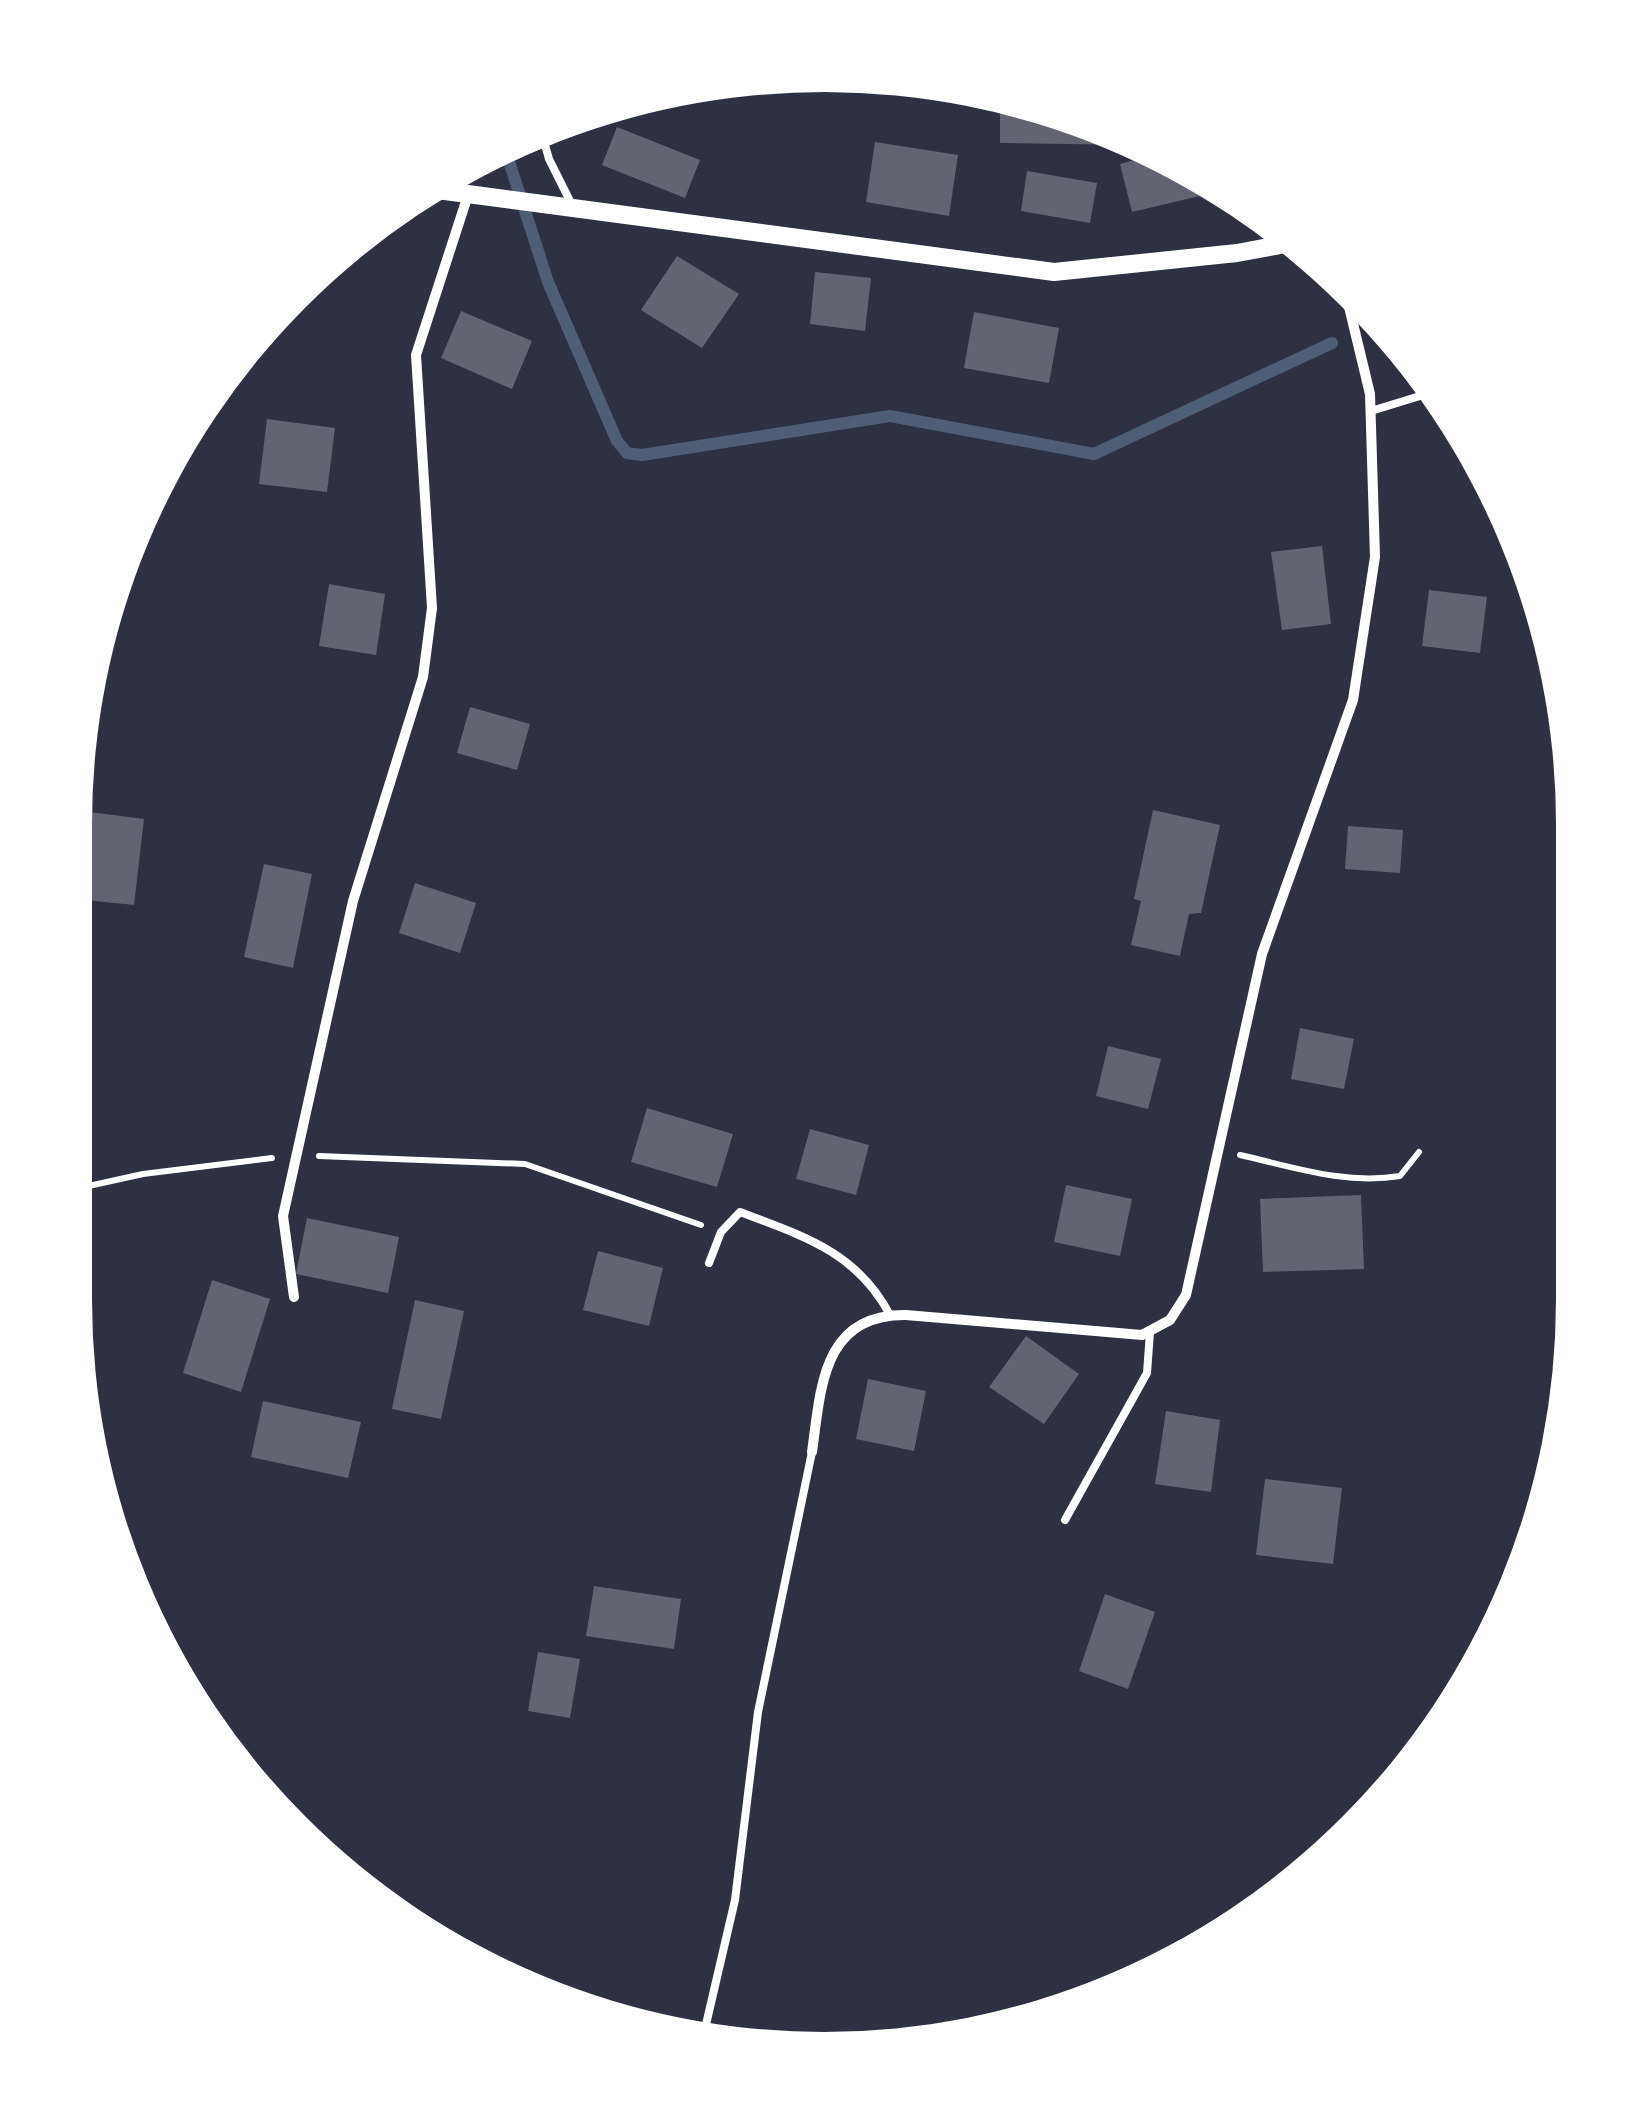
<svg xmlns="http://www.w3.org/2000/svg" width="1648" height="2124" font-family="Raleway,sans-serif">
<rect width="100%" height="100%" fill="#2d3142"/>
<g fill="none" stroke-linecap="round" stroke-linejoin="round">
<path stroke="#4f5d75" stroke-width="12" d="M505,149L548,282L617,441L627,453L642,455L890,416L1094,454L1332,343"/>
</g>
<path fill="#626471" d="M1000,98L1111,132L1135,145L1000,143Z
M617,127L700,160L685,198L602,165Z
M875,142L958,155L949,216L866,202Z
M1154,155L1200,180L1204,195L1132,212L1120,164Z
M1027,171L1097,183L1090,223L1021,211Z
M677,256L739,294L702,348L641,310Z
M815,272L871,278L865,331L810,324Z
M461,311L532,341L512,389L441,358Z
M974,312L1059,328L1049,383L964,368Z
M267,419L335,428L327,492L259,484Z
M1322,546L1331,624L1282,630L1271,552Z
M329,584L385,594L376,655L319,646Z
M1429,590L1487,597L1480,653L1422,646Z
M470,707L530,724L517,770L457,753Z
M1153,810L1220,825L1201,913L1189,914L1180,956L1131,945L1141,901L1134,899Z
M82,811L144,819L134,905L76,899Z
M1348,826L1403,830L1400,873L1345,869Z
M264,864L312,874L293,968L244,957Z
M415,883L476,903L460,953L399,933Z
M1300,1028L1354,1039L1344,1089L1291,1079Z
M1108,1046L1161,1059L1148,1109L1096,1096Z
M647,1108L733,1134L717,1187L631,1162Z
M810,1129L869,1145L856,1195L796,1179Z
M1066,1185L1132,1199L1120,1256L1054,1242Z
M1361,1195L1364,1269L1263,1272L1260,1199Z
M307,1218L399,1237L388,1293L296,1274Z
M598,1251L663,1268L649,1326L583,1310Z
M212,1280L270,1299L241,1392L183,1373Z
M415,1300L464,1311L441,1419L392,1409Z
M1026,1336L1079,1374L1044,1424L989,1387Z
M868,1379L926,1391L914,1451L856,1439Z
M263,1401L361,1422L348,1478L251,1457Z
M1166,1411L1220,1420L1211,1492L1155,1484Z
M1265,1479L1342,1488L1333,1564L1256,1555Z
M594,1586L681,1599L674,1649L586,1636Z
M1105,1594L1155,1612L1128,1689L1079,1671Z
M538,1652L580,1659L570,1718L528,1711Z"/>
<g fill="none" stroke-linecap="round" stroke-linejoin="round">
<path stroke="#fff" stroke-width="6" d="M1240,1155C1293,1167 1345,1185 1400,1176L1419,1152
M319,1156L525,1164L701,1225
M75,1189L143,1174L272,1158"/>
<path stroke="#fff" stroke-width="8" d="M541,131L549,159L572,205
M1371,411L1433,392
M709,1263L721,1232L740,1212C803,1236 857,1252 890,1315
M1065,1520L1147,1373L1150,1332
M704,2033L735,1900L758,1712L812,1452"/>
<path stroke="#fff" stroke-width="10" d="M294,1297L283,1216L353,901L423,677L432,608L416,355L468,195
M812,1452C821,1388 822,1314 906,1315L1142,1335L1170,1320L1186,1295L1262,954L1353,700L1375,557L1370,394L1344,286"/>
<path stroke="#fff" stroke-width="18" d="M430,189L1054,272L1237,253L1291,243"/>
</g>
<path d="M0 0H1648V2124H0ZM824 92H824A732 732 0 0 1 1556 824V1300A732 732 0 0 1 824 2032H824A732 732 0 0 1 92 1300V824A732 732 0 0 1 824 92Z" fill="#fff" fill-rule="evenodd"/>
</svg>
